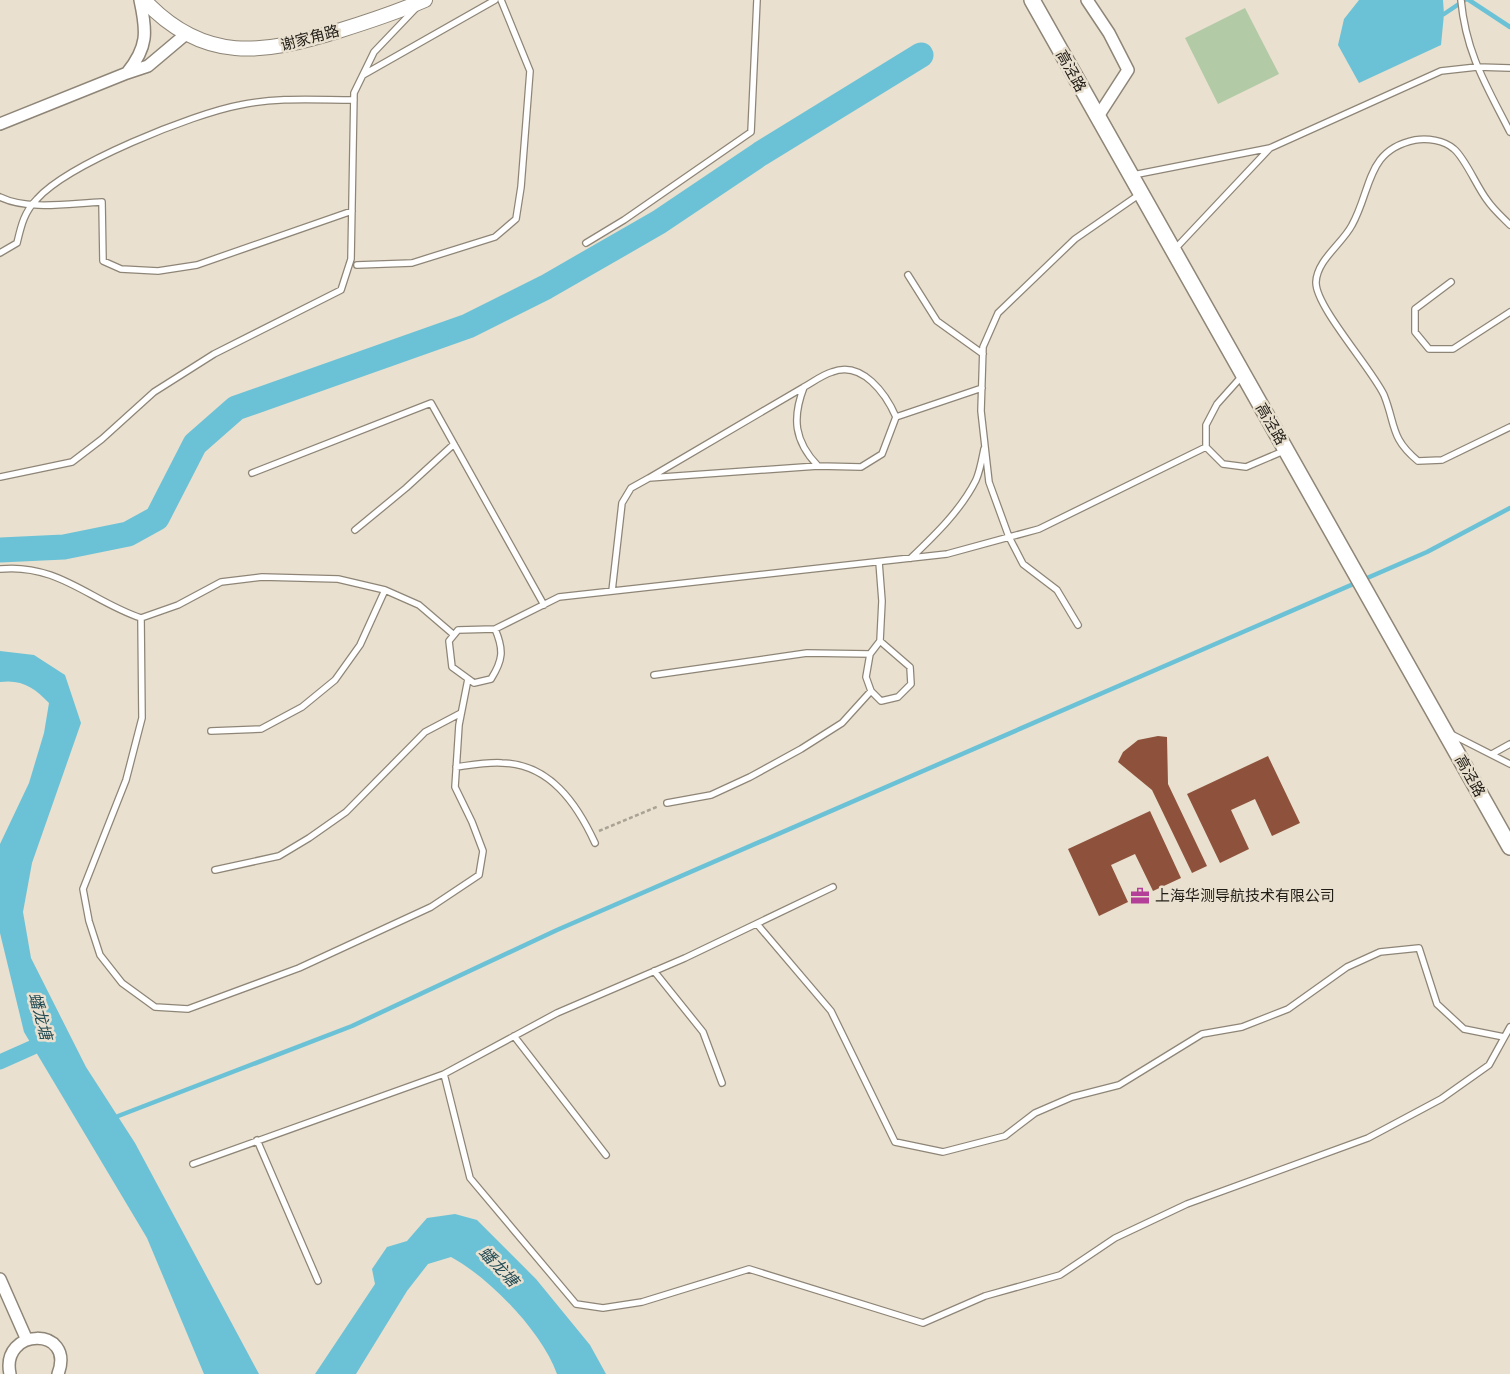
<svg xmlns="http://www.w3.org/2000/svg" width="1510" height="1374" font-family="Lato,'Noto Sans SC',sans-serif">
<rect width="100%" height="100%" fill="#e9e0cf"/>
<path fill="#b2caa5" d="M1245,8L1279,74L1218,104L1185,38Z"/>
<path fill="#6bc2d6" d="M1359,0H1443L1444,14L1441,45L1359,83L1338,45L1344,19Z
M0,651L34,655L65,675L81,723L32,863L23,912L31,958L86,1067L135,1143L259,1374H204L147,1238L24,1032L0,933V844L29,783L44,733L49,703C35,688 22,679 0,682Z
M455,1214L477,1220L536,1279L590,1345L606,1374H557C542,1332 490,1278 451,1257L428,1264L407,1291L356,1374H315L375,1284L372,1269L387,1247L407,1241L427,1218Z"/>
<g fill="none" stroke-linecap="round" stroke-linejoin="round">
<path stroke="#6bc2d6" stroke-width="4.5" d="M1469,0L1510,27
M1444,14L1465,0
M113,1118L352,1026L557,930L1427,552L1510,508"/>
<path stroke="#6bc2d6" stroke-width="15" d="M0,1062L47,1041"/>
<path stroke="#6bc2d6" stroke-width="25" d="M0,550L64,547L128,534L157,518L195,444L236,408L468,326L546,287L659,222L760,154L921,55"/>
</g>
<path fill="#8e523c" d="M1158,736L1167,737L1168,784L1207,866L1192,873L1152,790L1118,762L1123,752L1138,740Z
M1268,756L1300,823L1272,836L1255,799L1231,810L1249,849L1220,863L1187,794Z
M1150,811L1181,878L1153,891L1135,854L1111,865L1128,902L1099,916L1068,849Z"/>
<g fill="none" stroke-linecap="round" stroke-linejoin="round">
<g stroke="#8e8577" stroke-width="8">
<path id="service" d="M1461,0C1466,53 1486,85 1510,132
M363,75L495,0
M1133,175L1270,148L1441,71L1477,67L1510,68
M0,197C29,211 71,203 102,202L103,261L121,269L158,271L197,265L352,211
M1510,225C1502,217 1493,209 1487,200C1477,187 1465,158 1454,149C1444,140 1427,138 1415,140C1366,150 1372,189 1352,225C1342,244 1317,260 1316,282C1315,306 1372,369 1384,395C1396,425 1390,438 1418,461L1442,460L1510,427
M586,243L624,220L751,132L757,0
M1174,250L1270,148
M0,253L17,243C21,226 24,212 37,199C68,164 192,114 240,105C277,97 316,100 354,100
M357,265L412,263L495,237L516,219L521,187L530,71L501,0
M908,275L937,321L983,354
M1451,282L1415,309V332L1429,349H1453L1510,312
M1242,376L1217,404L1206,425V447L1223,464L1246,467L1286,450
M804,387L649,478L818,466
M896,417C886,394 862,360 832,372C822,375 813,382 804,387C792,418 794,441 818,466L861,467L882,454L896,417L982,388
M252,473L431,403L544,605
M0,477L72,462L102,439L154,392L214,354L341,290L351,259L354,93L374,52L416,8
M355,530L406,488L454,444
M911,558C935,535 961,510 976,480C980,471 982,459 984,449
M879,562L882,601L880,641L870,654L866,677L871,691L881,701L898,697L911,684L910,667L880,641
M0,569C58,563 92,602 141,618L142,718L126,780L83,889L89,921L100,955L122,983L155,1007L188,1009L299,968L431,907L479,875L483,851L472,822L455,787L459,725L468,679
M612,591L622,503L631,488L649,478
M141,618L178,605L221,582L262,577L338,579L385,590L419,605L454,635
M1078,625L1057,590L1023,564L1009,537L989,482L981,411L983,347L998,313L1075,239L1140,194
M495,629C504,650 503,660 491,679L474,683L452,667L449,641L458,630L495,629L559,597L947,554L1039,529L1206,447
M654,675L807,653L870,654
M211,731L261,729L302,707L335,680L360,645L385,590
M1449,733L1510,764
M1492,754L1510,744
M456,767C471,765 487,762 502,763C550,764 577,804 595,843
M667,803L711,795L750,777L801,749L842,723L871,691
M215,870L279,856L309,838L346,812L425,732L461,713
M833,887L685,958L557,1013L444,1074L470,1178L576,1304L603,1308L642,1302L749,1269L923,1323L985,1296L1060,1275L1115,1238L1187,1204L1368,1138L1441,1099L1489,1065L1510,1027
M757,924L831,1011L895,1142L943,1152L1005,1136L1035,1113L1072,1097L1119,1085L1202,1034L1242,1027L1288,1009L1347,967L1380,952L1419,948L1437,1004L1464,1029L1504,1037
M654,971L703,1032L722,1083
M514,1036L606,1155
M257,1140L318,1281
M193,1164L444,1074"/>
</g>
<g stroke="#8e8577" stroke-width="14">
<path id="minor" d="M140,0C147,32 148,47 127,73L148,66L186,34
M1087,0L1109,33L1128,70L1097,118
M0,124L127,73
M0,1279L26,1338
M10,1374C0,1327 76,1326 58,1374"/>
</g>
<g stroke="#8e8577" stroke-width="16">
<path id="tertiary" d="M144,0C204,64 263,54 338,31C367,22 397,12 425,0"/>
</g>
<g stroke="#8e8577" stroke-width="18">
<path id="secondary" d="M1032,0L1510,847"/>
</g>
<path stroke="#aaa395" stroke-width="2.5" stroke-dasharray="4 2.5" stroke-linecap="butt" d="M599,831L659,806"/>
<use href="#service" stroke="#fff" stroke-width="5.5"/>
<use href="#minor" stroke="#fff" stroke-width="11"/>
<use href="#tertiary" stroke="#fff" stroke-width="14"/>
<use href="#secondary" stroke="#fff" stroke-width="15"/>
</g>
<defs>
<g id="office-bare" transform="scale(1.5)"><path d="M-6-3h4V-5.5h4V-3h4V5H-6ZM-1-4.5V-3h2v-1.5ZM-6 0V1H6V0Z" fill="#b33f98" stroke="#e9e0cf" stroke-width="2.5" paint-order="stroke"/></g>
</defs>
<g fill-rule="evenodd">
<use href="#office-bare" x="1140" y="896"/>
</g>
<g text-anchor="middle" stroke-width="5" stroke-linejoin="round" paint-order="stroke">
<g font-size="15" fill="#201d17" stroke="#e9e0cf">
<text transform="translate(310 38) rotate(-15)" y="5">谢家角路</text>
<text transform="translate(1071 71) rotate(61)" y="5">高泾路</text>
<text transform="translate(1271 424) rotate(60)" y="5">高泾路</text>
<text transform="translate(1470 776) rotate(61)" y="5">高泾路</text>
</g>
<g font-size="15" fill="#201d17" stroke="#e9e0cf" text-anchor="start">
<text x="1155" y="901">上海华测导航技术有限公司</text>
</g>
<g font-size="16" font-style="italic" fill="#254d56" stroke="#e9e0cf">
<text transform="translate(41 1016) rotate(75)" y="6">蟠龙塘</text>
<text transform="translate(499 1266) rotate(46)" y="6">蟠龙塘</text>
</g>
</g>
</svg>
